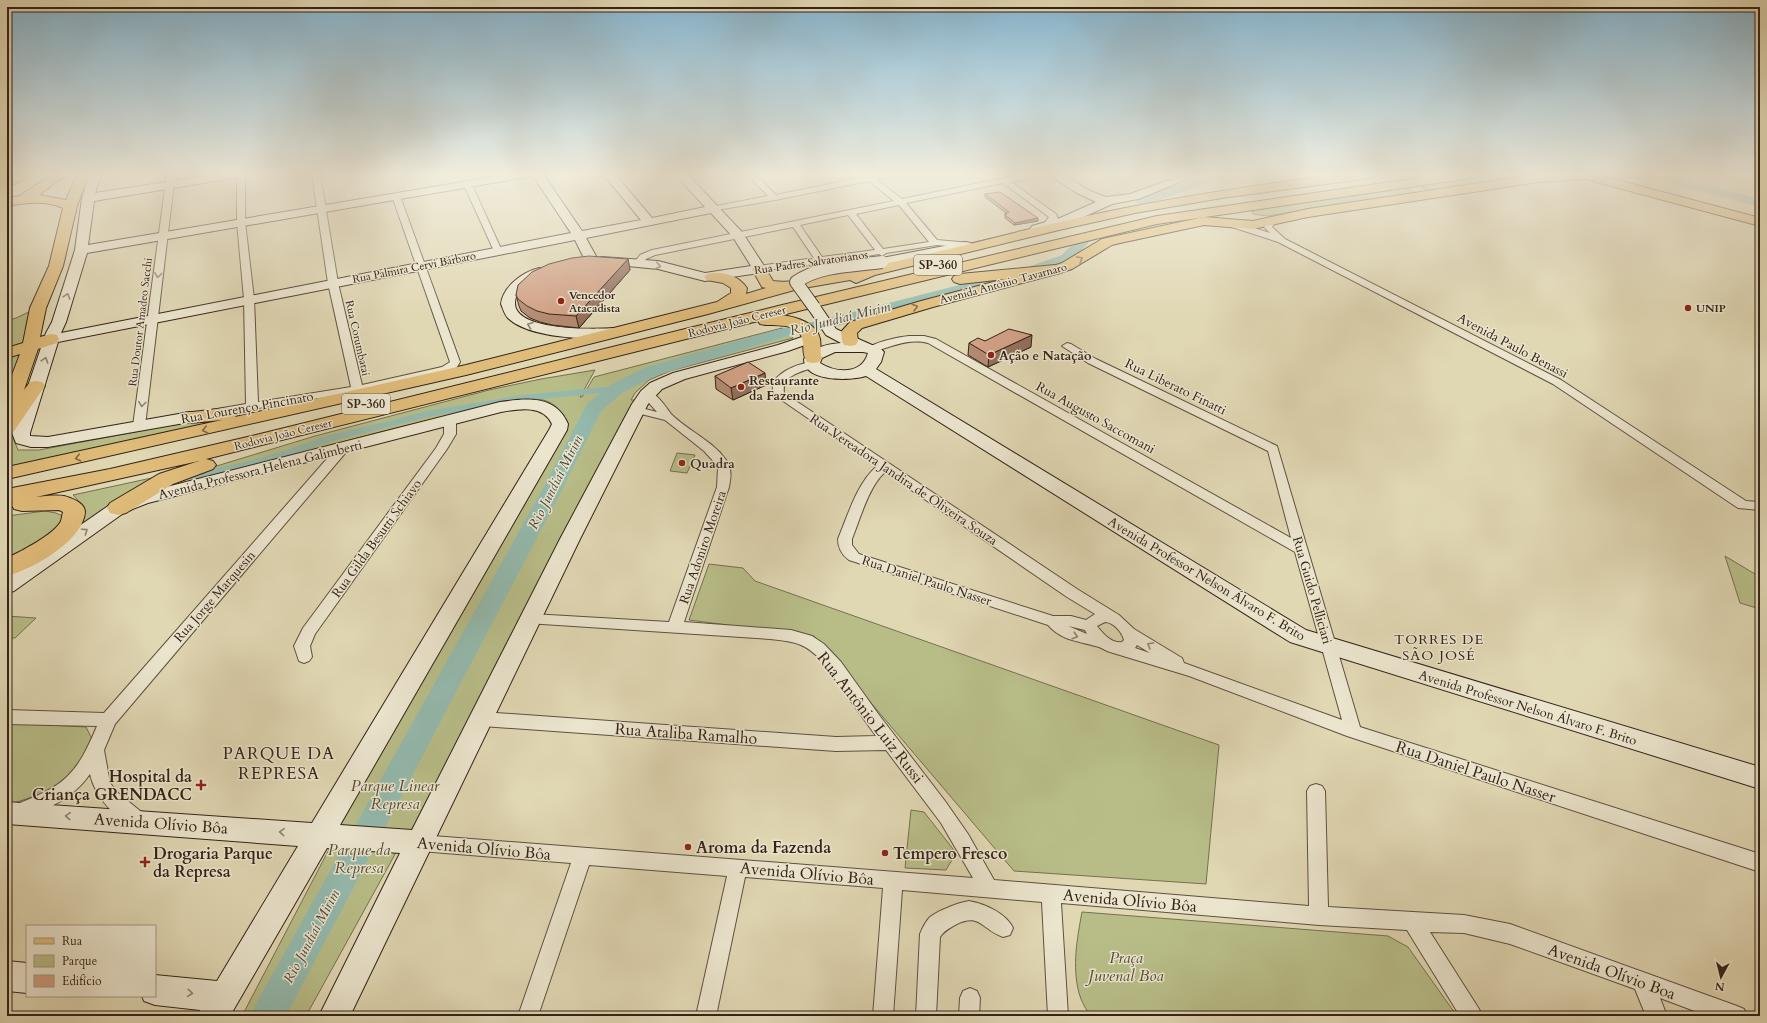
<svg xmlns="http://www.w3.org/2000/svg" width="1767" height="1023" font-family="Cardo,serif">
<rect width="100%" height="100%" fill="#e0d7b3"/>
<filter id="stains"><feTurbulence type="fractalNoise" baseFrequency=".005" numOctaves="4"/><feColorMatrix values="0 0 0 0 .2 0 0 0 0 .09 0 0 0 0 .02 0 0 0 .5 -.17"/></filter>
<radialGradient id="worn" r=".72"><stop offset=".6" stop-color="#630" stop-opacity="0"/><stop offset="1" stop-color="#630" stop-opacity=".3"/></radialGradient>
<path fill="#b8bd88" stroke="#767050" d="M1492,174H1545L1438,191L1429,190L1422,187L1421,185Z
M1402,187L1409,189L1414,193L1267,216L1253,214L1252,211L1256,209Z
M31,311L25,342L17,347L7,350V320L16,318Z
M782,328L793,338L670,371L649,380L635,393L631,400H639L418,840L404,838L306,1016H242L337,834L326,833L562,420C560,416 559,408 555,406C546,397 529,399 518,400L400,427L151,492L174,479L315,436L489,390L541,379L595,370L580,397H582L594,377Z
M24,351L7,394V356Z
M24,411L13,438L18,450H39L194,421L248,420L7,469L8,432Z
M677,453L695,455L687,473L670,471Z
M170,474L7,573L76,527L84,507L73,495Z
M45,511L56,513L63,516L65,523L7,568V516Z
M1725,556L1760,577V609L1740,603Z
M709,564L743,568L755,581L1219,745L1206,884L1014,871L814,636L689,620Z
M7,616L36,618L15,638H7Z
M7,723L86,727L92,739L81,765L56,789L14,803L7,802Z
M911,810L924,812L953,849L952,860L946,870L905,868Z
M1082,912L1388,936L1408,947L1457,1016H1090C1086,1009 1081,1001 1079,993C1072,966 1077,939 1082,912Z"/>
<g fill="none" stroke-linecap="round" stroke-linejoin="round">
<path fill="#94baae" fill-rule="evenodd" d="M616,386L620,387L621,389L620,391L522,401L428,417L333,441L289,456L245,468L193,480L189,478L187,476L189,474L240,463L281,452L326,436L390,421L427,411L522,395Z"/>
<path fill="#94baae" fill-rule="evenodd" d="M1211,174H1229L1227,177L1147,204H1137L1135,201L1137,198Z
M1646,174H1666L1760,199V207L1648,177Z
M1083,237L1088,238L1090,241L1072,261L1032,275L841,325L785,337L658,375L622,393L601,411L561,492L286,1016H251L256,1004L541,492L587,404L610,385L646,367L776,330L834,317L1022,269L1062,255L1078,238Z"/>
<g stroke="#5e503f" stroke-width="2">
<path id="street" d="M167,174H175L145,426L143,428H135L133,426Z
M237,174H245V222L254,299L258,402L351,387L328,283L312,174H320L338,283L362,385L442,367L450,362L392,196L396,194L400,196L459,359L460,362L457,367L450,371L357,392L215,415L211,414L209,412L211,410L246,404L244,299L237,222Z
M747,174H755L776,195L864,177L863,174H869L872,176L898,174L897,176L877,180L902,199L1004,178L1026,174H1041L1040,176L1011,182L1056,214L1058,219L1050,227H1044L1043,225L1049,217L1003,183L906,203L937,240L971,243L972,245L968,248L937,245L886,253L882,256L879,254L820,264L756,271L754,269L759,266L814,258L793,227L655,255L646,259L642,265H636L634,263L640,255L652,250L894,201L869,181L775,200L711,211V207L768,196ZM899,205L929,242L883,249L856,214ZM848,215L875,250L822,257L800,225Z
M1188,174H1199L1172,185H1166L1165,183Z
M465,183H471L472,185L502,251L501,253H495L494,251L464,185Z
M1271,219L1275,222L1272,227L1285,239L1561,380L1746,501L1760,502V510L1738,508L1553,384L1278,242L1232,227L1231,225L1235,222L1270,233L1264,227L1268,220Z
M909,336H924L936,339L1291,538L1268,451L1088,363L1062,346L1067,343L1071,344L1096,359L1277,446L1360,727L1760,854V872L1347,736L1189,676L1110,652C1106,651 1102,648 1099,647C1079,641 1062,641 1048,625L849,560C842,555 838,548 838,539C848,515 857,483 877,466L773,394C773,390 772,386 774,382C779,371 805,360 816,363L817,365L816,367C803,371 781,375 784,393L1077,589L1119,615L1134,629L1182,658L1184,663L1342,720L1295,552L928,343C908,338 891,347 872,352L867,349C874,342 899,337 909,336ZM885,472L1067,597L1095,614L1086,620L1071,616H1053L859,554L852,545V539C860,519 869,486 885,472ZM1105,622C1113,622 1122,632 1124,640L1122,642C1112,644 1103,634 1097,626ZM1068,626L1085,630L1087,634ZM1137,645L1150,653L1135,648Z
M647,391C657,393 665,406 671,414C688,431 712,440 726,460C732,469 731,477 729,487L684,622L791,630L812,636L824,644L841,662L879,715L945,801L968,834L994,880L1309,906L1307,791L1310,786L1316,784L1322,786L1325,791L1328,907L1464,915L1510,924L1737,1006L1744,1009L1747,1016H1708L1660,998L1667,1016H1646L1635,989L1510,944L1464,933L1430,932L1479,1009L1482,1016H1460L1407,930L1319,925L1061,903L1068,1016H1048L1042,902L902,890L893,1016H873L883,888L745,877L716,1016H696L727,876L589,865L538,1016H518L571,863L420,851L414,849L411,843L414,837L420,835L973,878L941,823L886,750L836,751L482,726L476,724L474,719L476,714L482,712L836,737L876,736L821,660C804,642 794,642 770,639L527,623L525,619L527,615L532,614L669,622L717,487L718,468L715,463L704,451L665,420L633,412L631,410L637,407L657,412L641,394Z
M450,416L456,419V434L447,449L315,634L310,646L312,657L309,661L304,663L299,661L294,646L303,628L436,448L444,434V419Z
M343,444L347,445L349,448L347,451L115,724L104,750L110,783L118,793L144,814L147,820L144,826L138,828C116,820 95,797 90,774C77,793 59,804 38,812C30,814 25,817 17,814L14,809L17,804C65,786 77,774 97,726L7,724V710L104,713L339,445Z
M969,901C985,904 1006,913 1013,928L1010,935L1003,937C981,929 980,912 955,925C948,929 944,931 940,937L936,1016H916L920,934C922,929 926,921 930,917C939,910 958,903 969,901Z
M970,988L977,991L980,998L979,1016H959L960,998L963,991Z"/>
</g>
<g stroke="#332318" stroke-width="2">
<path id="secondary" d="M89,174H101L95,193L219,174H246L240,177L94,201L88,245L510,174H543L582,231L641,220L603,174H615L652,218L705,207L675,174H687L742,232L766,269L764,272L759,273L705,281L658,269L597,263L592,265L587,264L575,240L58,342L30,433V436L48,437L190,412L196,413L198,417L196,421L190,422L48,447H31L16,443L12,433L46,333L52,322L75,250L82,198ZM533,176L571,233L61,333L66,322L87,253ZM711,213L733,237L751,266L705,273L658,261L602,257L597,258L586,238Z
M1048,174H1062L1090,191L1106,197L1130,194L1169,180L1175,183L1173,185L1138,199L1112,204L1068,224L1036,233L1032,232L1030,229L1032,226L1060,218L1096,202L1077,193Z
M965,242L970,243L971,246L970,249L882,266L877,265L875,262L877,259L882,258Z
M539,268L544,269L546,272C538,282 521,284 516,297C504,333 598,329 616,328L621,329L623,332L621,335C594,342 528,338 508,318C504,314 503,308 501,304C503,286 523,272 539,268Z
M814,303L819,304L836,329L881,349L884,352L881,362L876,369L1306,630L1760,767V789L1290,642L866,376C850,381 804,382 804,359C813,347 827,344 841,343L826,335L824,332L807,307L809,304ZM835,352H863L868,353C862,375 836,373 820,363L822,358Z
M811,334L816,335L818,338L816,341L788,351L685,379L662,389L648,404L580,539L350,1016H319L400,853L327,848L230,1016H198L200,1010L155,1005L144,1001L142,996H155V975L217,981L298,846L7,824V802L312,823L549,430L552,424C543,404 518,409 501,412L148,503L125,512L14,591L7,593V576L111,504L135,495L500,402C527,398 556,395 568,424L567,430L340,825L412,830L560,539L632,404L641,391L650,383L673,373L778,345Z
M7,961L27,963V993L7,991Z"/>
</g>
<g stroke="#332318" stroke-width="2">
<path id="primary" d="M15,174H31L29,177L7,187V178Z
M53,174H67L39,195L66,200L77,174H89L77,206L63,266L46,308L40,337L51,334L57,335L59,339L57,343L38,349L24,390L30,382L36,381L42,382L45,386L14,431L7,433V388L20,354L7,358V348L23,343L30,308L49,266L63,208C45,200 26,203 7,206V198L19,196Z
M1343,174H1377L1375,177L1371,178L1222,198L1135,213L1059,230L875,275L856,283L850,280L798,289L708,314L466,375L7,479V467L222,420L190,423L183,421L181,417L183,413L228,408L235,410L237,414L235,417L466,365L717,302L731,293V288L723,283L707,280L704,277L707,274C722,270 738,275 747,288L746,294L766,288L762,287L752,269L754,266L759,265L764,266L773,281C793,284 816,277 836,274C911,260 985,239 1060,222C1154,200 1248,186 1343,174Z
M1539,174H1595L1760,218V226L1585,179L1539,182L1308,217L1253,229L1204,225L1120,243L1112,245L1072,269L1060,273L933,307L862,328L857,333L858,341L856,345L850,346L844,345L842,341L841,332L850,322L921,301L1050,267L1062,263L1102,239L1204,217L1253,221L1308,209Z"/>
</g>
<g stroke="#332318" stroke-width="2">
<path id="highway" d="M1446,174H1478L1477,177L1472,178L1157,224L782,315C796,317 817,323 820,339C821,346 820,352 822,358L819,362L813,363L807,362C801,353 805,346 802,338C797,321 772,327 760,324L758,321L206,459L213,461L216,465L213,469L173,484L126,513L118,515L110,513L107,508L110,503L159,474L199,461L36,497C45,496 56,495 64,496C72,498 85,503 85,512C83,541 33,569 7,576V558C20,552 55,534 61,521C62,518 62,515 63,512L59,510L22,511L14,509L11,504L13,502L7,503V489L110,469L256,435L778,306L1157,216Z
M1055,265L1060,267L1063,270L1060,273L960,284L954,282L952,279L954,276L960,274Z"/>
</g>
<use href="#street" fill="#ebe5ce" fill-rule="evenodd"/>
<use href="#secondary" fill="#ebe5ce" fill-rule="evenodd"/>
<use href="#primary" fill="#e0bc7a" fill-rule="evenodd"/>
<use href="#highway" fill="#e0bc7a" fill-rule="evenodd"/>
<g stroke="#332318" stroke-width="14" stroke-linecap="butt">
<path id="secondary-bridge" d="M814,307L796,282C820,265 854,266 882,262"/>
</g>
<use href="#secondary-bridge" stroke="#ebe5ce" stroke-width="12"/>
</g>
<path fill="#b48a72" stroke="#332318" d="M985,194L1038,221L1014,225L1005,218V213H1006L985,197Z
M628,259L630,270L579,328L552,325L540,322L530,318L521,311L519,306L516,295Z
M985,341L1031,347L988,367L968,355L969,343Z
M715,376L766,385L733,400L716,389Z"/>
<path fill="#92705d" stroke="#332318" d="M1038,218V221L1014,225L1015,223Z
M628,259L630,270L579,328L576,316Z
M1032,335L1031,347L988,367L989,355Z
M765,373L766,385L733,400L731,388Z"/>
<path fill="#d1a085" stroke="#332318" d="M1000,192L1038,218L1015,223L1005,215L1007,214L1005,213L1009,212L985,194Z
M589,256L628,259L576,316L549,314L537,311L527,306L518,299L516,295L518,285L532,272L549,264L572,258Z
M1009,329L1032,335L989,355L969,343L978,338L985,341Z
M748,362L765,373L731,388L715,376Z"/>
<defs><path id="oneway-chevron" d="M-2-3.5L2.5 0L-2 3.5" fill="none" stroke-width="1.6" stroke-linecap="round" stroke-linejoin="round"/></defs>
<g stroke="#816844">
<use href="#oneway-chevron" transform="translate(1080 259) rotate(-31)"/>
<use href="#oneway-chevron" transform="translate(915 307) rotate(-16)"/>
<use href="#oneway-chevron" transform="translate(205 430) rotate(167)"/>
<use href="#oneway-chevron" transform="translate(78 458) rotate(168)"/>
</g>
<g stroke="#8f8473">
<use href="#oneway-chevron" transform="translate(658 266) rotate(12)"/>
<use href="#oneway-chevron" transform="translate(158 275) rotate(97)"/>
<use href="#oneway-chevron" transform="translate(67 296) rotate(-72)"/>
<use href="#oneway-chevron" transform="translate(530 325) rotate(-160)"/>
<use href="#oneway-chevron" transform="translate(45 360) rotate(-72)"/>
<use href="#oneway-chevron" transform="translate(142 404) rotate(97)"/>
<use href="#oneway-chevron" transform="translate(85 531) rotate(-34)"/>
<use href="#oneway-chevron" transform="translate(1075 636) rotate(17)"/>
<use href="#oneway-chevron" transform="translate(1150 645) rotate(-149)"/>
<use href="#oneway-chevron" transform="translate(68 816) rotate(-177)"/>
<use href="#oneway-chevron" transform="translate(282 832) rotate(-176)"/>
<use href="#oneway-chevron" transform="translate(190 993) rotate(5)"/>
</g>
<linearGradient id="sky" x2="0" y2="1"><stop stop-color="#86b6d1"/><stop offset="0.55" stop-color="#f1eddd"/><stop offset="1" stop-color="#f1eddd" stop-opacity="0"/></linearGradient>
<rect width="1767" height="317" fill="url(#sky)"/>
<g fill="#8f2418" stroke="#ebe5ce" stroke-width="1.5">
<circle cx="561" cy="301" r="4"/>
<circle cx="1688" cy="308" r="4"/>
<circle cx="991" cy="355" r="4"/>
<circle cx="741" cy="387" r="4"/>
<circle cx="682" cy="463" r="4"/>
<path d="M199 779h4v4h4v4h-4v4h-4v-4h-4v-4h4z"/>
<circle cx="688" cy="847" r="4"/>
<circle cx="885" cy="853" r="4"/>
<path d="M143 856h4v4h4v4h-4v4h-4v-4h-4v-4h4z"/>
</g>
<g text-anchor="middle" stroke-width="3" stroke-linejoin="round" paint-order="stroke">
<g font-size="11" fill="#332318" stroke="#ebe5ce">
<text transform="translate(811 262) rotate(-8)" y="4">Rua Padres Salvatorianos</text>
<text transform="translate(414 267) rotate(-11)" y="4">Rua Palmira Cervi Bárbaro</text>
<text transform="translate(1003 283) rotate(-15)" y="4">Avenida Antônio Tavarnaro</text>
<text transform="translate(737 321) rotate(-14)" y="4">Rodovia João Cereser</text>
<text transform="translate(140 322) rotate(-83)" y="4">Rua Doutor Amadeo Sacchi</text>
<text transform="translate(358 338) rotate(77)" y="4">Rua Corumbataí</text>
<text transform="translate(283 434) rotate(-14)" y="4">Rodovia João Cereser</text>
</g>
<g font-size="11" font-weight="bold" fill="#332318" stroke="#ebe5ce" text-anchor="start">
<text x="569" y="299">Vencedor<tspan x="569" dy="13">Atacadista</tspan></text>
<text x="1696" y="312">UNIP</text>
</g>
<g fill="#ebe5ce" stroke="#6a5d4f" stroke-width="1">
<rect x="914" y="255" width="48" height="20" rx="3"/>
<rect x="342" y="394" width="48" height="20" rx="3"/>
</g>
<g font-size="12" font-weight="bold" fill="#332318">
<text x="938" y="269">SP-360</text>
<text x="366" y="408">SP-360</text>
</g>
<g font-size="13" fill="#332318" stroke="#ebe5ce">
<text transform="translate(1513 345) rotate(28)" y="5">Avenida Paulo Benassi</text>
<text transform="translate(1176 386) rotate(26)" y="5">Rua Liberato Finatti</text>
<text transform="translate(247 407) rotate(-10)" y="5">Rua Lourenço Pincinato</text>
<text transform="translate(1096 417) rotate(29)" y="5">Rua Augusto Saccomani</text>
<text transform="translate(260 469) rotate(-14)" y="5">Avenida Professora Helena Galimberti</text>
<text transform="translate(904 479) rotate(34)" y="5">Rua Vereadora Jandira de Oliveira Souza</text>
<text transform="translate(376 538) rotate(-54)" y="5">Rua Gilda Besutti Schiavo</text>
<text transform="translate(702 547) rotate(-71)" y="5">Rua Adoniro Moreira</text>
<text transform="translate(1207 578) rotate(31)" y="5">Avenida Professor Nelson Álvaro F. Brito</text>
<text transform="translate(927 580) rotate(18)" y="5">Rua Daniel Paulo Nasser</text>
<text transform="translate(1313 590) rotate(74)" y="5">Rua Guido Pelliciari</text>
<text transform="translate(214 596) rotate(-49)" y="5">Rua Jorge Marquesin</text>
<text transform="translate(1528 707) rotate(17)" y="5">Avenida Professor Nelson Álvaro F. Brito</text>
</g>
<g font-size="13" font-weight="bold" fill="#332318" stroke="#ebe5ce" text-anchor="start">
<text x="999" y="360">Ação e Natação</text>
<text x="749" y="385">Restaurante<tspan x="749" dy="15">da Fazenda</tspan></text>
<text x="690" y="468">Quadra</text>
</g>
<g font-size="14" font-style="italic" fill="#4b493e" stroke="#ebe5ce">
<text transform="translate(840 318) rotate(-14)" y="5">Rio Jundiaí Mirim</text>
<text transform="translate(555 482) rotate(-63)" y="5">Rio Jundiaí Mirim</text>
<text transform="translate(311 936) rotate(-62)" y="5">Rio Jundiaí Mirim</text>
</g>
<g font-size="14" letter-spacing="1" fill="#332318" stroke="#ebe5ce">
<text x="1439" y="644">TORRES DE<tspan x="1439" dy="16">SÃO JOSÉ</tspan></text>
</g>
<g font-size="16" fill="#332318" stroke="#ebe5ce">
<text transform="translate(871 717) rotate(52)" y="6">Rua Antônio Luiz Russi</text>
<text transform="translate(686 733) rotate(4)" y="6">Rua Ataliba Ramalho</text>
<text transform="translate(1476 771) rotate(18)" y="6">Rua Daniel Paulo Nasser</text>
<text transform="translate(161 823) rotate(4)" y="6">Avenida Olívio Bôa</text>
<text transform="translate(484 848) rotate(5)" y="6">Avenida Olívio Bôa</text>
<text transform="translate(807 873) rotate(5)" y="6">Avenida Olívio Bôa</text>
<text transform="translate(1130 900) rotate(5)" y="6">Avenida Olívio Bôa</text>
<text transform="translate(1612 971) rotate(20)" y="6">Avenida Olívio Boa</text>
</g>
<g font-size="16" font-weight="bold" fill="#332318" stroke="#ebe5ce" text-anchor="start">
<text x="192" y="782" text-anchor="end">Hospital da<tspan x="192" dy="18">Criança GRENDACC</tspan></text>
<text x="696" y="853">Aroma da Fazenda</text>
<text x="153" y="859">Drogaria Parque<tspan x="153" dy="18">da Represa</tspan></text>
<text x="893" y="859">Tempero Fresco</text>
</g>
<g font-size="16" font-style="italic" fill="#544a34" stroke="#ebe5ce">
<text x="395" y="791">Parque Linear<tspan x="395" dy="18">Represa</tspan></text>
<text x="359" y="855">Parque da<tspan x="359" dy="18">Represa</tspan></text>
<text x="1126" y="963">Praça<tspan x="1126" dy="18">Juvenal Boa</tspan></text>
</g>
<g font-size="17" letter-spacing="1" fill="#332318" stroke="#ebe5ce">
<text x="279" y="759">PARQUE DA<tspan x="279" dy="20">REPRESA</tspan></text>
</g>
</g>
<rect width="1767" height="1023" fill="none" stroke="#e0d7b3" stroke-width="24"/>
<rect x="8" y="8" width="1751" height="1007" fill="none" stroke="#332318" stroke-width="2"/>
<rect x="12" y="12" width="1743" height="999" fill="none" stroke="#332318"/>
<rect x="26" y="925" width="130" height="72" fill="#ebe5ce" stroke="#a19785"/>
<rect x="34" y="938" width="20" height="6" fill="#e0bc7a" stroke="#a19785"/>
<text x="62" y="945" font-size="12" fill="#332318">Rua</text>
<rect x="34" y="955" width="20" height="12" fill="#b8bd88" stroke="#a19785"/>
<text x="62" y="965" font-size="12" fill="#332318">Parque</text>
<rect x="34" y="975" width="20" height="12" fill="#d1a085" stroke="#a19785"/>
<text x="62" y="985" font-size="12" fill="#332318">Edifício</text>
<g transform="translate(1721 977) rotate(187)" stroke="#ebe5ce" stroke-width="3" paint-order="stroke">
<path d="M0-3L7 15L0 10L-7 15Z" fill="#332318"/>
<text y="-6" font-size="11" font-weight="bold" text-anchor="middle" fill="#332318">N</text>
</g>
<rect width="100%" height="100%" filter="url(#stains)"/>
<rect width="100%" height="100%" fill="url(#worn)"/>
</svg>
